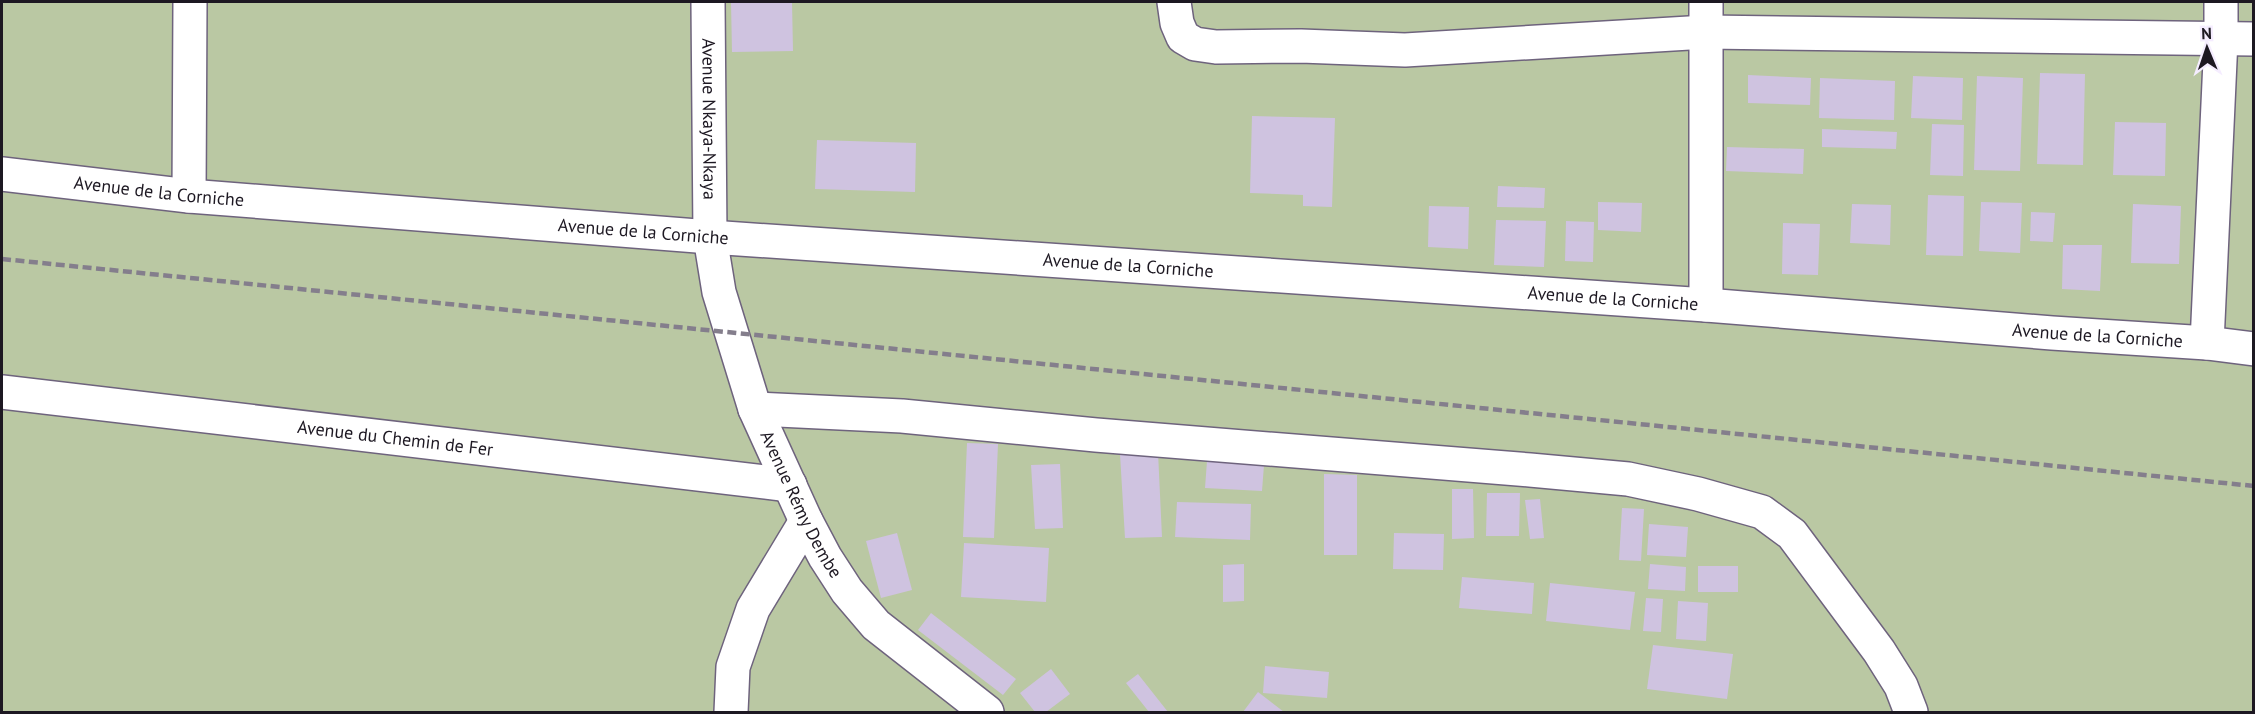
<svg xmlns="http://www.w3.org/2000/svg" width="2255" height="714" font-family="'PT Sans',sans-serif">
<rect width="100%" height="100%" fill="#f5edff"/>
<path fill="#bac8a3" d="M2,2H2253V712H2Z"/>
<path fill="#cfc3e0" d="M731,2H792L793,51L732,52Z
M2040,73L2085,74L2083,165L2037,164Z
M1748,75L1811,78L1810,105L1748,103Z
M1913,76L1963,78L1962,120L1911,118Z
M1977,76L2023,78L2020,171L1974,170Z
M1820,78L1895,81L1894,120L1819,118Z
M1252,116L1335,118L1332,207L1303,206V195L1250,193Z
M2115,122L2166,123L2165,176L2113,175Z
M1932,124L1964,125L1963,176L1930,175Z
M1822,129L1897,132L1896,149L1822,147Z
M817,140L916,143L915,192L815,189Z
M1727,147L1804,149L1803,174L1726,171Z
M1498,186L1545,188L1544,208L1497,207Z
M1928,195L1964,196L1963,256L1926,255Z
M1598,202L1642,203L1641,232L1598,230Z
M1981,202L2022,203L2020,253L1979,251Z
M1852,204L1891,205L1890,245L1850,243Z
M2133,204L2181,206L2179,264L2131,263Z
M1429,206L1469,207L1468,249L1428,247Z
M2031,212L2055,213L2053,242L2030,241Z
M1496,220L1546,221L1544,267L1494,265Z
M1566,221L1594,222L1593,262L1565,261Z
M1783,223L1820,224L1818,275L1782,274Z
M2063,245H2102L2100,291L2062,289Z
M967,443L998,444L994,538L963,537Z
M1158,452L1162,537L1125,538L1120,454Z
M1207,461L1264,465L1262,491L1205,488Z
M1060,464L1063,528L1035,529L1031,465Z
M1324,474L1357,475V555H1324Z
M1452,489H1473L1474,538L1452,539Z
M1487,493H1520L1519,536H1486Z
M1540,499L1544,538L1530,539L1525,500Z
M1177,502L1251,504L1250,540L1175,537Z
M1622,508L1644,509L1641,561L1619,560Z
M1649,524L1688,527L1686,557L1647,555Z
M897,533L912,590L881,598L866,541Z
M1394,533L1444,534L1443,570L1393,569Z
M964,543L1049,548L1046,602L961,597Z
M1244,564V601L1223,602V565Z
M1650,564L1686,567L1685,591L1648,589Z
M1698,566H1738V592H1698Z
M1462,577L1534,583L1532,614L1459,608Z
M1550,583L1635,592L1630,630L1546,621Z
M1646,598L1663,599L1661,632L1643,631Z
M1678,601L1708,603L1706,641L1676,639Z
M931,613L1016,679L1003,695L918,630Z
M1653,645L1733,654L1727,699L1647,689Z
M1265,666L1329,672L1327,698L1263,693Z
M1051,669L1070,694L1046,712H1035L1020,693Z
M1138,674L1168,712H1149L1126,683Z
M1258,692L1284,712H1243Z"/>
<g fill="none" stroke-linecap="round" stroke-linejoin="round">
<g stroke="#6e637d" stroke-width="36">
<g id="minor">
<path id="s1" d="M708,2L710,237L719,292L755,409L806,521L825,557L847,591L876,625L987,712"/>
<path d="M1174,2L1177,23L1183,37L1195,44L1216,47L1301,46L1405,50L1706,32L2254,39"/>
<path id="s2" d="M2,174L189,196L710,237L1706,305L2052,333L2207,343L2254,349"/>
<path d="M189,196L190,2"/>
<path d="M1706,305V2"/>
<path d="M2207,343L2221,39V2"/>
<path id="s3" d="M2,392L790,485"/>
<path d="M755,409L902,416L1096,435L1530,470L1628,479L1698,494L1762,512L1792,534L1879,651L1901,686L1911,712"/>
<path d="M731,712L733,667L753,609L806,521"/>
</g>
</g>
<use href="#minor" stroke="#fff" stroke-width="33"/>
<path stroke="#847e8c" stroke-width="4.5" stroke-dasharray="9 4.5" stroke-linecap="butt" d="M2,259L2254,486"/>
</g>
<g text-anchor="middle" stroke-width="4.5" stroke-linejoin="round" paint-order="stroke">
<g font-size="18" fill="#1d1822" stroke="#f5edff">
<text dy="6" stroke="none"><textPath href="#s1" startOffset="117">Avenue Nkaya-Nkaya</textPath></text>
<text dy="6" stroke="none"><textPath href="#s2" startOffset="158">Avenue de la Corniche</textPath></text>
<text dy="6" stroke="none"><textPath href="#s2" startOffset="644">Avenue de la Corniche</textPath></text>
<text dy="6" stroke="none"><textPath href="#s2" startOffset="1130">Avenue de la Corniche</textPath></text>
<text dy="6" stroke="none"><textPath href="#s2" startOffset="1616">Avenue de la Corniche</textPath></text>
<text dy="6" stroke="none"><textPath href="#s2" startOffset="2102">Avenue de la Corniche</textPath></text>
<text dy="6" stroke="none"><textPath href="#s3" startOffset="396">Avenue du Chemin de Fer</textPath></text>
<text dy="6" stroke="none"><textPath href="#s1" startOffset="519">Avenue Rémy Dembe</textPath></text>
</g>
</g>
<rect width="2255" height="714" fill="none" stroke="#1d1822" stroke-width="6"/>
<g transform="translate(2207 48) rotate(358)" stroke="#f5edff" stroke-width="4.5" paint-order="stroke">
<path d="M0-4.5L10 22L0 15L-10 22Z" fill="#1d1822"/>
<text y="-9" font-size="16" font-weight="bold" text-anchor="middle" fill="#1d1822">N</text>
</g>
</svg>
